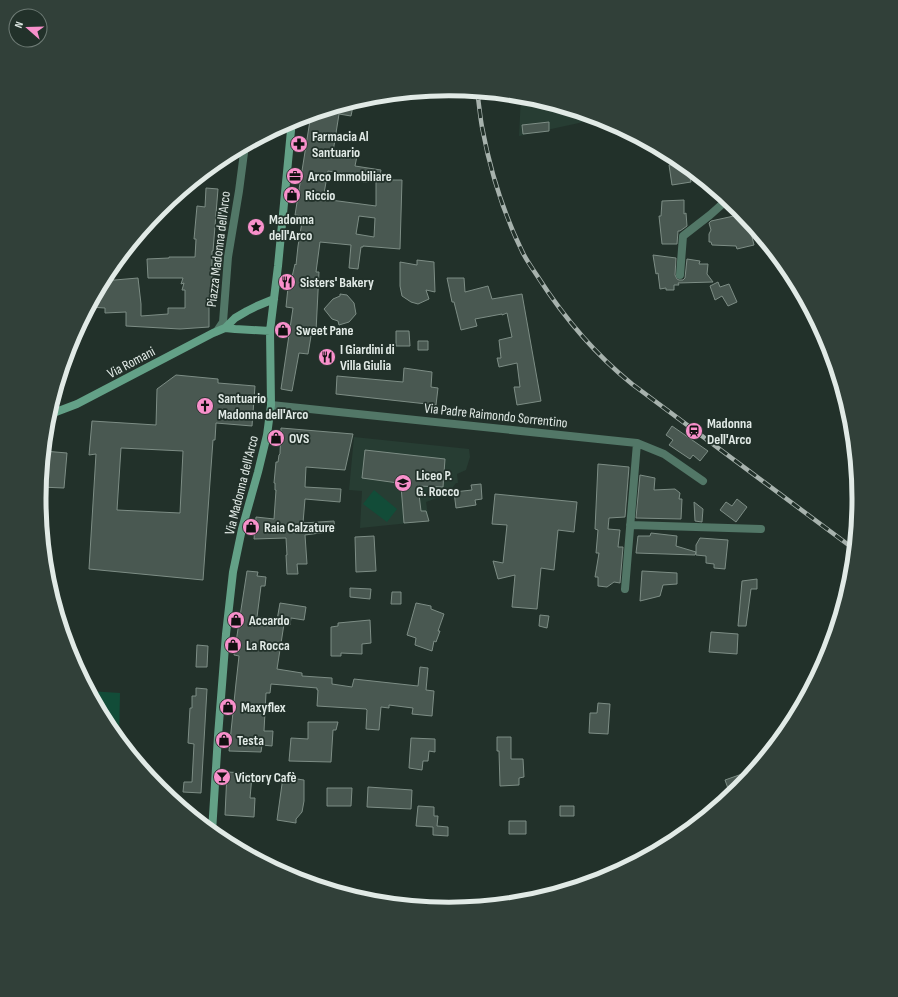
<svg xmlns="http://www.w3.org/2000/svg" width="898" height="997" font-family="'Sofia Sans Condensed',sans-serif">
<rect width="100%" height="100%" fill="#22312a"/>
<path fill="#273d33" d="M521,96H529L602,118L519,136Z
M354,437L469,449L470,457L466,470L457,474L458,483H456L448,494L426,502L429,521L360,528L362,491L349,490Z"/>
<path fill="#124c38" d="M374,490L397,509L387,522L363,504Z
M89,691L120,693L119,739L108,726Z"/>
<path fill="#495851" stroke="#7d8d85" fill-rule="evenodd" d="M354,101L351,116L339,114L333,152L357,156L355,166L381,170L380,175H391L390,180H402L400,249L363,246V247H361L358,269L349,268L351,245L320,242L316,272H319L316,331L312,330L308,354L299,353L292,391L281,389L293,308L286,307L289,277H292L295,264L296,265L298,246L303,216L295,215L311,114ZM328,171L363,177V182L376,181V206L323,199ZM359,216L375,218L374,237L356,234Z
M549,122V131L523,134L522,125Z
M675,157L688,167L691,182L672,185L669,165L676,164Z
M206,188L218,189L213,251H212V279L209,304V327L180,329L126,326V312L105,313V308L89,307L103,281L138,278L141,304V316L168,314V308H185V290H182L184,283L181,284L183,278H148L147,259L169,258V257H195L196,239H194L197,206L205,207Z
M684,200V214L686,213L687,226L680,231H678L677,244H662L659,216H661L662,201Z
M743,214L748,220L754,245L737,249L736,246L712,245L711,242H709V234L711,230L709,223L711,221Z
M653,255L676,258L675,275L677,279L679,280H683L685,278L687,259L700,261L699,264H708L707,274L713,282L678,283L679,285H674V290H666V288L660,289L658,273L656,274Z
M417,260L434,262V265L435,292L426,290L429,299L418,304L411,302L402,296L400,286V262L417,265Z
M447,278H464L465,292L488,286L492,299L522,294L541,401L517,405L514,387H520L517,363L499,367L497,358H501L499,340L512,337L507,313L502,315V314L475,319L477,326L461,330L454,302H452Z
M718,282L720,287L729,284L737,302L728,306L722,296L715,300L710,286Z
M340,294L347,295L354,303L356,314L349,322L339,325L338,321L332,319L324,309L333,299L340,296Z
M396,331H409L410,346H396Z
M418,341H428V350H418Z
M404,368L432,372L431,387L438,388L436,405L336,394L337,376L403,382Z
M176,375L218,379V383L255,386L252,426L216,423L215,440H213L203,580L89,569L96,454L89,455L92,421L156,425L157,389ZM121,448L183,451L180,513L117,510Z
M672,426L708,451L700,461L693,455L690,459L669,445L673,440L666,435Z
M281,428L353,434L345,470L306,467L305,487L341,489L340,502L305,499L303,523L334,521L335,531L305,535L307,564H297L298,574H287L286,555H287L286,538L254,539L256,517L274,519L276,490H275V483H274L276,462H278L279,455L280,454Z
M365,450L445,459L443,487L418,486L421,511H426L429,521L404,523L401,486H397L398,483L362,478Z
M44,451L67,453L64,488L40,487Z
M598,464L629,467L625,517L609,518L608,529L620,530L618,547H623L620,583L614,582L607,587L598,586V577H595L599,553H596L598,530L595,529Z
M640,475L655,478L654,490L675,489L680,493L679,499H682L681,519L636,518Z
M481,484L482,499L475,500L476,505L456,508L454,492L472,490L471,485Z
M495,494L577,502L574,532L558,530L554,570L541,568L537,609L512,607L515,575L498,579L493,561L503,563L507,525L492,524Z
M737,499L747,507L736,522L720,510L726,502L732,506Z
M694,502L703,509L702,522L695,521Z
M651,533L677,536L676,546L696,552V545L700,538L728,540L725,569L714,568V564L706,563V556L696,555V552L695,555L636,553L638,536H650Z
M374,536L376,571L356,572L355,537Z
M247,571L258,572L257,576L266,577L265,586H261L257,617L277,620L280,603L306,607L304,620L291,618L290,625L284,624L277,669L302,673V676L332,678V684L352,687L354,679L418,686L420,667L428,668L426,690L434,691L432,716L412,714L413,708L389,705V708L381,707L379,730L366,729L367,710L366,709L317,706L318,690H317V688L271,684L270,693H266L264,731H273L272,746L262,745L261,752L229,751L236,683L239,656L234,655Z
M642,571L677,573V584L663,585L660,596L640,601Z
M757,579V589H751L746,626H738L742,581Z
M350,588L371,589L370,599L350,597Z
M392,592H401V604H391Z
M416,603L431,606V609L444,614L438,631H440L436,642L434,641L432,651L415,645L416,638L407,635Z
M540,615L549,616L547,628L539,626Z
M370,620L371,643L362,644V654L341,653V656H331V627L338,626V623Z
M711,632L738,634L737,654L709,652Z
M197,645L208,646L207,667H196Z
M196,688L207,689L201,793L183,792L184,782H192L194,744L188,743L190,708H192V696H196Z
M598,703L610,704L608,734L589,733L590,713H597Z
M308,722H338L336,730H333L331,762L289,761L291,738L308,739Z
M497,737H511V759H523L524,777L519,778V785L500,786L499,751H497Z
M411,738L435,739V752L429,751L428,761H423L422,770L409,768Z
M227,772L246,773L245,776H252L250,798H255L254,817L225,815Z
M742,774L745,781L739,789L735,792L730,794L725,780Z
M283,777L304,780V801L302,812L296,819V823L277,820Z
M368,787L412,790L411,809L367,807Z
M327,788H352L351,806H327Z
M418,806L434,807V816H438L437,826L448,827V836L433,835V827L416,826Z
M560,806H574V816H560Z
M509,821H526V834H509Z"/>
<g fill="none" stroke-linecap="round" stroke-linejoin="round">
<path stroke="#527767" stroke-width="8" d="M680,275L683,236L710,215L728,199
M217,331L223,322L228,257L239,191L245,145
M271,405L637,443L664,454L703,481
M630,525L761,529
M625,589L637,443
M200,822L212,824"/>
<path stroke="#63a187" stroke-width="8" d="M225,328L235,329L270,331
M48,415L77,404L213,333L225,328L235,318L247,311L257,306L274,299
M212,832L218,736L226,634L233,572L242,529L258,472L267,435L271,405L270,331L278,266L292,120"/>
<g stroke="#a7b2ad" stroke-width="4.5">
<path id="rail" d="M477,91C479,103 480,116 482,127C490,170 503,212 522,251C526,260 533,269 538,277C563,316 596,355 632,384L854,549"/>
</g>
<use href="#rail" stroke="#22312a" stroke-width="3" stroke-dasharray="9" stroke-linecap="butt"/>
</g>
<defs>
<g id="pharmacy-disc" transform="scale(0.9)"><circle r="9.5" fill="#f890cb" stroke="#22312a"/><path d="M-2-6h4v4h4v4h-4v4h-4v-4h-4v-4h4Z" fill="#111"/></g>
<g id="office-disc" transform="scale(0.9)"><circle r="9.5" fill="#f890cb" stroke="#22312a"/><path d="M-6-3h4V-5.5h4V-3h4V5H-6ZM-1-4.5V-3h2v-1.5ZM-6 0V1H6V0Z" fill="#111"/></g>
<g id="shop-disc" transform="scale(0.9)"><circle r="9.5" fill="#f890cb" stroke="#22312a"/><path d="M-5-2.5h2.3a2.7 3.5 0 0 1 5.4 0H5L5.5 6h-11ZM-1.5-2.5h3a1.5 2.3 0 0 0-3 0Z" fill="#111"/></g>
<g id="sight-disc" transform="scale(0.9)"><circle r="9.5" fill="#f890cb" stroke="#22312a"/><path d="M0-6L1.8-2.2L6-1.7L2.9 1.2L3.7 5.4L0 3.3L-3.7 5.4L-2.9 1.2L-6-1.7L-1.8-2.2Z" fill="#111"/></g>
<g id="restaurant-disc" transform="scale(0.9)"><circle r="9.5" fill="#f890cb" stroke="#22312a"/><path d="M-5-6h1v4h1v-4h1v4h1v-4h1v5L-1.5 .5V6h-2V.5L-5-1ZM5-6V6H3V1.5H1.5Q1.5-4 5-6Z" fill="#111"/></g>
<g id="church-disc" transform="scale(0.9)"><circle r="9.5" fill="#f890cb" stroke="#22312a"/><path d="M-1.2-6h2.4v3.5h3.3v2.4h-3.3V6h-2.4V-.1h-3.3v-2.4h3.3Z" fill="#111"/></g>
<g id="station-disc" transform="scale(0.9)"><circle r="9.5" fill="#f890cb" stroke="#22312a"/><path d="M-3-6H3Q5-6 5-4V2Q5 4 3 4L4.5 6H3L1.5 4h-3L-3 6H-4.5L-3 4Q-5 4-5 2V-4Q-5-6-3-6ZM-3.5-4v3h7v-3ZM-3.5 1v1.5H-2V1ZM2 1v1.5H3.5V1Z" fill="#111"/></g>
<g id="school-disc" transform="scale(0.9)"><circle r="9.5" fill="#f890cb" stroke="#22312a"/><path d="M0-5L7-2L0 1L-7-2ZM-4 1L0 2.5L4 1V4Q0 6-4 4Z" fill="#111"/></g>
<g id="bar-disc" transform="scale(0.9)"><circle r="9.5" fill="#f890cb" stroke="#22312a"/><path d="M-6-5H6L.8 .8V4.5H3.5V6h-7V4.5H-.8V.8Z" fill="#111"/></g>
</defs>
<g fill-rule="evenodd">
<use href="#pharmacy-disc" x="299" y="144"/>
<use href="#office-disc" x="295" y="176"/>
<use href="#shop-disc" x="292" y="195"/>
<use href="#sight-disc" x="256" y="227"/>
<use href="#restaurant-disc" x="287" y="282"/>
<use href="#shop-disc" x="283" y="330"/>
<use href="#restaurant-disc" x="327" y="357"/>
<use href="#church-disc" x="205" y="406"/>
<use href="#station-disc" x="694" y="431"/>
<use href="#shop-disc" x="276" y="438"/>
<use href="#school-disc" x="403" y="483"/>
<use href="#shop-disc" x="251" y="527"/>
<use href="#shop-disc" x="236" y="620"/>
<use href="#shop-disc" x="233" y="645"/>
<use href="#shop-disc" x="228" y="707"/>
<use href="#shop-disc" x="224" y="740"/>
<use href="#bar-disc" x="222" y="777"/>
</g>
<g text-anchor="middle" stroke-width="3.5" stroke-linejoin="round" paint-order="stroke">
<g font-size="14" font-weight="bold" fill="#e1eae6" stroke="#22312a" text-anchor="start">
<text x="312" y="141">Farmacia Al<tspan x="312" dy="16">Santuario</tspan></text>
<text x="308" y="181">Arco Immobiliare</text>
<text x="305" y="200">Riccio</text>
<text x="269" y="224">Madonna<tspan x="269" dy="16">dell'Arco</tspan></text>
<text x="300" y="287">Sisters' Bakery</text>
<text x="296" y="335">Sweet Pane</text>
<text x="340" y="354">I Giardini di<tspan x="340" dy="16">Villa Giulia</tspan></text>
<text x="218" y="403">Santuario<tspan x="218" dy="16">Madonna dell'Arco</tspan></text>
<text x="707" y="428">Madonna<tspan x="707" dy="16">Dell'Arco</tspan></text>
<text x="289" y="443">OVS</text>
<text x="416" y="480">Liceo P.<tspan x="416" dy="16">G. Rocco</tspan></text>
<text x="264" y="532">Raia Calzature</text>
<text x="249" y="625">Accardo</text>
<text x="246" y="650">La Rocca</text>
<text x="241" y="712">Maxyflex</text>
<text x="237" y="745">Testa</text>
<text x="235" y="782">Victory Cafè</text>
</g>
<g font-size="14" fill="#e1eae6" stroke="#22312a">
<text transform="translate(218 249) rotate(-83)" y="5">Piazza Madonna dell'Arco</text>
<text transform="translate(131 362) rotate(-28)" y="5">Via Romani</text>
<text transform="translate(496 415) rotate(6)" y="5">Via Padre Raimondo Sorrentino</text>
<text transform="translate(241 485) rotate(-76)" y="5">Via Madonna dell'Arco</text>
</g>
</g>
<path d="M0 0H898V997H0ZM46 499a403 403 0 1 1 806 0a403 403 0 1 1-806 0Z" fill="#314039" fill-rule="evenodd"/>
<path fill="none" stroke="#e1eae6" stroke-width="5" d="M46 499a403 403 0 1 1 806 0a403 403 0 1 1-806 0Z"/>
<g transform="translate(28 28) rotate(290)"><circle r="19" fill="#22312a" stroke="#6e7b75"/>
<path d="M0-3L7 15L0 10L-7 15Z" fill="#f890cb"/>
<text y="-6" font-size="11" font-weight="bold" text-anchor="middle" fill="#e1eae6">N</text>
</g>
</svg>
